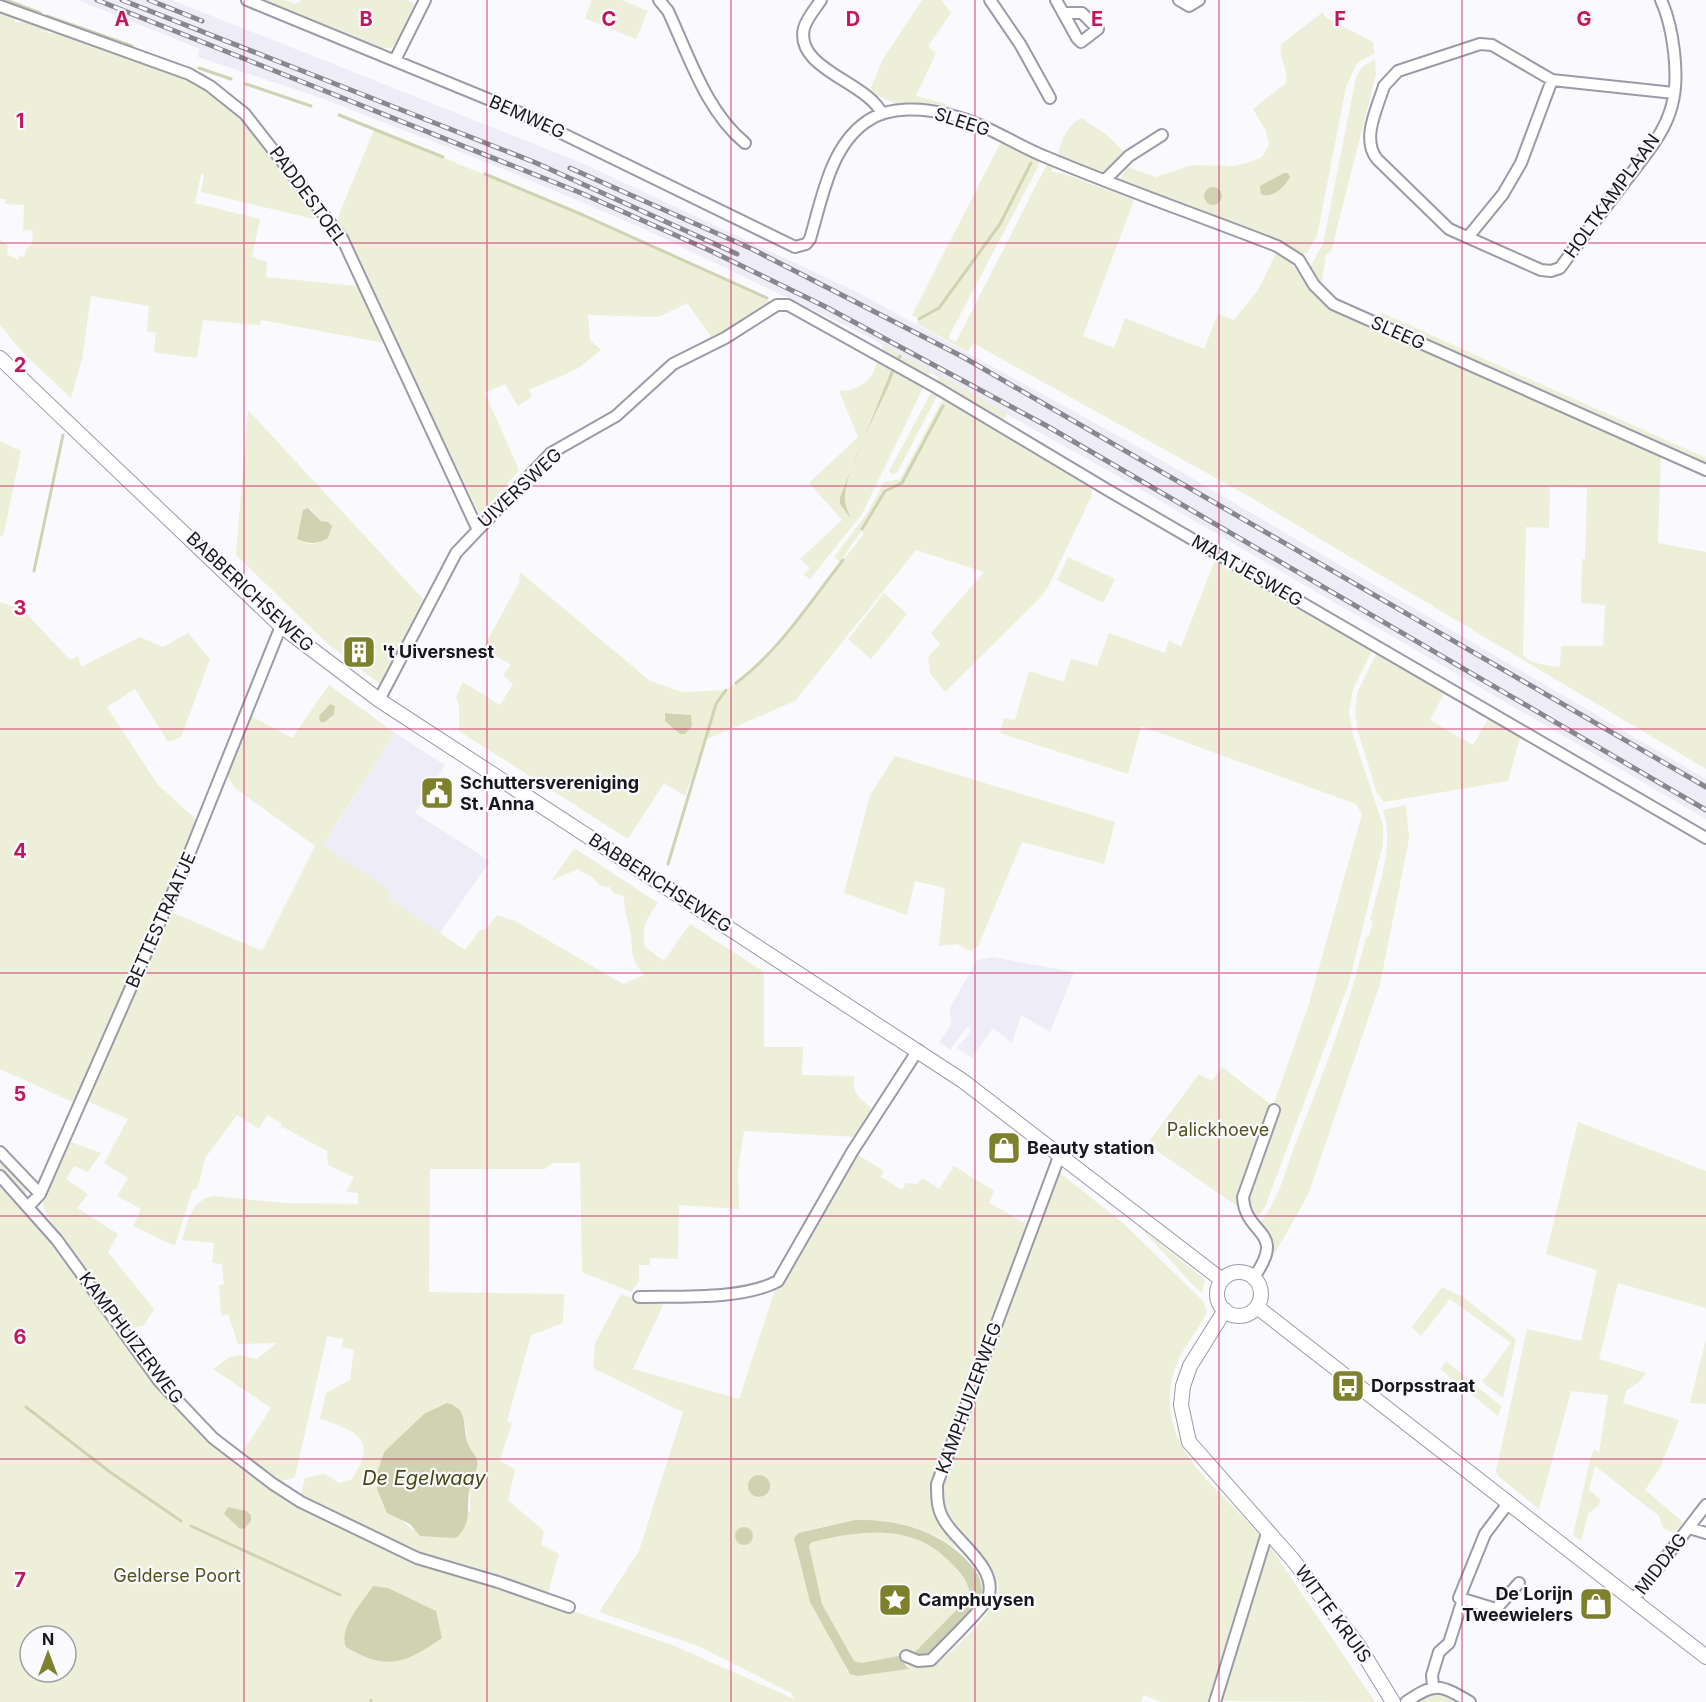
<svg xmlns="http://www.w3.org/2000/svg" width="1706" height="1702" font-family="Inter,sans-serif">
<rect width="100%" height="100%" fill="#faf9fd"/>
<path fill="#eeedf7" d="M78,0H172L582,163L859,293L1142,449L1706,779V819L1107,470L861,333L642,228L496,166L321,98L198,57L200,49Z
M395,733L445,765L415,813L490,861L439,934L388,898L391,893L323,846Z
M992,957L1074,972L1050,1032L1021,1015L1012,1043L993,1028L972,1058L957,1048L971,1031L968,1026L950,1050L939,1042L951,1025L950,1008L977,960Z"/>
<path fill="#edefd8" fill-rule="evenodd" d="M258,0H284L296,4L302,0H407L417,5L397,43L391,48H382Z
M592,0H622L648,11L636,39L585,18Z
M922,0H941L951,13L928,46L936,53L916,96L947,104L946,108L894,103L869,92L883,59Z
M1323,12L1325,17L1373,42L1375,53L1357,63L1346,87L1317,236L1307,253L1301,254L1288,246L1119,182L1127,167L1156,177L1192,165L1234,166L1251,162L1262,157L1269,146L1266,131L1253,109L1286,83C1289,69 1278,58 1281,44ZM1220,190L1222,200L1211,204L1204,201Z
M0,13L15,19V22C30,22 39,20 49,34L58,31C96,44 228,82 241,120L321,214L314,219L201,192L204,174H201L195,203L260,219L252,257L267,262L266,277L357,286L385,343L261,320L260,325L203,320L197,358L160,353L154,352L156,333L147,331L149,306L91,296L82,359L71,398L24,354L0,325V239L8,246L7,254L18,260L19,256L24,257L26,249L32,244L33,231L23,230L24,205L5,204L6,199H0Z
M1375,59L1376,74L1331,252L1326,254L1321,287L1309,269L1323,244L1356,77L1362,67Z
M1081,118L1107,135L1125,153L1113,167L1101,175L1058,159C1059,143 1067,125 1081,118Z
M374,130L560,205L770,301L748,319L712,338L687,303L659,317L588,315L590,340L601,350L577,369L529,390L532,397L518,406L505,384L485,393L519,470L480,515L336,222Z
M1002,140L1038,158L1039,165L948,338L956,342L1048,162L1055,164L1051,172L1062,173L1134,200L1083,336L1114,348L1125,318L1204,349L1218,314L1234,320L1258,290L1277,251C1297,265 1307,288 1326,304L1661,454L1658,543L1706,552V769L1250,497L973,343L968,352L917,324L919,319L912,315ZM1550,487L1587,488L1585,559H1582L1581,603L1605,605L1603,646H1561L1560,667C1547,665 1532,665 1523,655L1526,527L1549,528Z
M1382,313L1706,458V468L1378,322Z
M883,345L1007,413L1002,423L936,383L938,377L931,373L928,379L880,352Z
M877,357L925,384L862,514L810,579L804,575L810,568L800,559L842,520L809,483L858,437L839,391C860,391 876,379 877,357ZM891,371C882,413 848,454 845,496C844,504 849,511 850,518L840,504V497Z
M933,389L937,396L897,473L891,474L889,471Z
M944,397L1091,484L1092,495L1049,585L1039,599L945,692L930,673L928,657L940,644L931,633L984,572L916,550L795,701L705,740L685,796L664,783L628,839L459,731V705L456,697L463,682L500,705L513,684L503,675L511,665L483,648L519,583L520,572L650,681L682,692L727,690L763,661L863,535L862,530L840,562L834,557L868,512L884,482L900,479ZM669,713L691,715L669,725L664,717Z
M248,410L425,601L385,683L380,684L329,645L236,555ZM310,508L321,521L319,543L309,544L297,539L303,514Z
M0,441L21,451L3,537L0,536Z
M1217,555L1374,647L1353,689L1349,712L1353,735L1383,825V844L1349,983L1265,1207L1256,1219L1147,1144L1199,1074L1212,1081L1222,1067L1273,1106L1308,1007L1362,814L1356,804L1141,726L1128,774L1000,733L1004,718L1015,720L1029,671L1064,682L1071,659L1097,666L1109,633L1165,653L1169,640L1181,647Z
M1068,557L1115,579L1103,603L1057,580Z
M884,593L907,614L871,659L848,639Z
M0,602L23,610L70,660L78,656L81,667L140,637L163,647L188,633L210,659L181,737L168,742L135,689L107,707L158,785L198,821L75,1103L0,1069Z
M1378,650L1446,690L1430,720L1473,745L1490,716L1521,734L1508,781L1384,802L1377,793L1358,732L1355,711L1358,691Z
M329,685L395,733L323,845L391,892L388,898L465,950L480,930L486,929L497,915L515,921L623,984L644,975C628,956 634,952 630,930C627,918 624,909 624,896L613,893L610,887L601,886L594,879L578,869L551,881L573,850L576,849L658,903C646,921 641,925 645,947L664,961L690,924L764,972V1047H803L802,1075L855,1076C849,1093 863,1100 875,1111L857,1137L744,1131L738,1170L739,1209L679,1205L678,1259L650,1258V1265H639V1281L631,1292L582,1272L580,1163H552L545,1169H430L429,1292L564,1294L563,1323L531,1335L507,1421L512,1423L500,1460L515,1470L508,1500L544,1531L541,1545L559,1554L548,1593L480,1569L414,1550L319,1506L301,1494L305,1478L324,1474L340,1483L352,1479C379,1438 356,1432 320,1418L326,1393L350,1380L354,1350L342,1347L343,1339L327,1336L295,1477L279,1482L241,1454L271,1408L213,1369L230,1357L239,1355L257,1359L277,1343L238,1344L228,1314L221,1316L219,1285L224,1284L222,1264L212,1263L214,1243L182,1240C188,1221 191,1200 213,1196L283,1203L358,1204V1193L346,1192L354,1177L328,1165L327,1151L283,1127L281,1129V1123L267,1115L259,1129L237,1115L205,1158L198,1187L192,1191L175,1246L133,1226L141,1209L117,1196L128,1178L104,1163L128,1119L85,1100L169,911L262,951L315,846L235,788L227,776L251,716L292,738ZM333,704L335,709L332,718L325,722L319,716ZM447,1403L456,1406L465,1423L468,1444L477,1459V1469L470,1486V1512L413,1530L400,1519L377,1489V1473L384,1452Z
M895,756L1115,822L1104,864L1022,842L978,946L971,951L957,944L939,946L945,888L915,881L907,915L844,893L870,795Z
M1406,805L1409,839L1380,984L1308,1195L1271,1260L1272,1245L1259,1223C1278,1203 1285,1171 1295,1145C1322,1077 1349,1008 1366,937L1369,936L1373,921L1370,920C1379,884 1395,846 1383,810Z
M1578,1122L1706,1171V1308L1618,1283L1599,1359L1646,1373L1640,1381L1626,1391L1623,1403L1679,1420L1660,1468L1645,1490L1683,1522L1674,1533L1663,1528L1659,1516L1595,1466L1589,1490L1600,1499L1599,1505L1588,1514L1581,1541L1573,1535L1590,1460L1594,1449L1599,1453L1608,1395L1571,1391L1539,1509L1498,1476L1496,1471L1527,1329L1581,1341L1597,1270L1546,1254Z
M68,1141L101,1153L88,1172L74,1166L66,1179L88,1194L77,1208L118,1234L108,1252L154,1309L144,1325L133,1328L126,1324C111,1305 41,1220 43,1201C45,1181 60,1159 68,1141Z
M855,1153L884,1171L881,1177L902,1190L906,1183L917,1184L923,1178L939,1189L954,1166L994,1191L989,1203L1028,1225L935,1477L942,1525L956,1549C906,1511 855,1518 798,1533L794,1538L847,1671L853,1675L908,1669L909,1661L921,1667L932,1666C954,1650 997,1614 999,1585C978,1557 950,1528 941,1493L1059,1172L1124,1224L1203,1301L1207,1312C1199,1330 1184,1345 1177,1363C1147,1442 1216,1485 1261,1536L1209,1702H1161L1144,1695L1141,1702H0V1182L79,1277L169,1398L295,1502L400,1556L485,1581L675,1646L794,1699L791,1693L698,1646L599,1612L639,1551L683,1412L593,1368L595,1343L621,1294L645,1303L646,1299H666L633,1369L739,1399L777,1284ZM749,1481L768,1493L759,1498L748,1488ZM30,1636H66V1672H30Z
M0,1155L29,1186L25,1194L0,1170Z
M1140,1227L1205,1280L1202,1293L1193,1285Z
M1442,1287L1463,1297L1516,1339L1503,1398L1482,1382L1511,1343L1450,1299L1421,1336L1412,1327Z
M1706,1339V1404L1690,1403Z
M1446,1361L1501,1406L1498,1416L1440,1369Z
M876,1531C910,1534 937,1543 958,1571C963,1577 968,1583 969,1591L964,1601L913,1654L859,1664L854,1661L822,1604L808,1549L812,1542L851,1532Z
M1268,1548H1271L1375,1702L1219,1701Z
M1441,1692L1461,1702H1414L1427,1693Z"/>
<path fill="#d0d3b1" d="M1284,173H1288L1290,177C1285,187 1272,199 1261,194L1260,186Z
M1204 196a9 9 0 1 1 18 0a9 9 0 1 1-18 0Z
M891,371L894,372C881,408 848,460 845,496C844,504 849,512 850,518L840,504V497Z
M308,508L321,521L328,522L332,526L328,538C316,545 310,544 297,539L303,510Z
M330,704L335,706L334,715L325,722H320L319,716Z
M665,713L691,715L692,726L685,734H680L665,721Z
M447,1403C469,1408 462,1427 468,1444C470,1450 476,1455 477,1460C479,1470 472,1478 470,1487C465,1507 474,1522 456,1538L420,1536L410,1524L387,1513L377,1489V1473L384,1452L424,1414Z
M748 1486a11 11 0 1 1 22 0a11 11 0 1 1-22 0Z
M228,1507L246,1511L251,1515V1521L244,1529L239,1528L224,1514Z
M855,1520C900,1519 942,1531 972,1566C980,1576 985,1588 980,1600C972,1619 942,1644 928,1659L913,1654L964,1602L969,1591C968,1581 959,1571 952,1564C914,1522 861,1530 812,1542L809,1546L822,1604L854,1661L862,1663L898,1656L909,1669L857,1676L850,1674L810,1602L794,1538L798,1533Z
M735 1536a9 9 0 1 1 18 0a9 9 0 1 1-18 0Z
M373,1586L388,1588L436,1611L442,1638C405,1664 386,1671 346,1647C338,1627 363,1602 373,1586Z"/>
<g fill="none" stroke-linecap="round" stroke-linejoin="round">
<path stroke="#d0d3b1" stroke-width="3" d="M6,0L40,13
M47,16L132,46
M199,68L231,79
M246,84L311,106
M339,115L443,157
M485,174L583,215L767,298
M919,319L939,308L1000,224L1031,163
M899,358L900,356
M862,529L885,491L902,483L943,406
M34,571L63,435
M736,683C779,651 810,602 843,560
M668,864L716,704L726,690
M26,1407L110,1472L181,1521
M191,1526L340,1595
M371,1702V1700"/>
<g stroke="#9b9aa9" stroke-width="14">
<path id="minor" d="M247,0L512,109L795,247L806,244L810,239C822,199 830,147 866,122C889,105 925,108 950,115C985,123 1014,144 1046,157C1122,189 1200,216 1277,246L1299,260L1314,285L1333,304L1706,470
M659,0L668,11C689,56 706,111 745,143
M821,0C815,9 807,18 804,28C794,69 868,82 882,114
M990,0L1020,44L1050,98
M1056,0L1077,38L1081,42L1098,29L1082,13H1063
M1179,0L1189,6L1199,0
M1661,0C1673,26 1680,76 1672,105C1665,134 1642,159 1624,183C1603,211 1581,239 1560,268L1551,271L1541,270L1449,229L1377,159C1361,139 1377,109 1384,86L1398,71L1480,44L1492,45L1552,80L1674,93
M0,6L189,74L210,86L245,114L342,238L477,528
M395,60L425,0
M1106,179L1129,156L1162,135
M1468,237L1503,194L1521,163L1552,80
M379,700L456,553L551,453L616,416L673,364L725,338L777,305H788L937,388L1106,489L1706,838
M0,1152L40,1194
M0,1176L57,1240L159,1381L213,1438L273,1484L301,1502L417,1558L498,1582L569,1607
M28,1207L40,1194L184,867L281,626
M1254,1277C1288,1229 1245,1237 1243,1197L1274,1110
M639,1297C679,1296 743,1300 778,1281L852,1152L918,1050
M1689,1528L1706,1533
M1463,1599L1459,1598L1485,1534L1509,1502
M1633,1600L1706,1505
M906,1656L918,1661L931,1660C941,1649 984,1608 988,1598C999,1568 956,1542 944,1520C937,1509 937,1497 937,1484L1060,1154
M1433,1686L1432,1675L1439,1652L1449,1643L1463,1599L1496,1609L1519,1583
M1215,1702L1268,1530
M1406,1702C1436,1682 1439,1684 1470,1702"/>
</g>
<g stroke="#9b9aa9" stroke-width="16">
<path id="major" d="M0,358L281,626L379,700L963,1081L1222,1280
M1217 1294a22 22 0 1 1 44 0a22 22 0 1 1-44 0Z
M1257,1307L1706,1657
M1225,1310L1190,1366L1183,1386L1181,1405L1189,1442L1293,1560L1358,1645L1393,1702"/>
</g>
<use href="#minor" stroke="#fff" stroke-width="10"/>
<use href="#major" stroke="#fff" stroke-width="14"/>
<g stroke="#88878c" stroke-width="5">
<path id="rail" d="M97,0L581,193L711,251L826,307L1047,426L1706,810
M122,0L534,162L737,254
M149,0L202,21
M570,168L752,249L963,357L1706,787"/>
</g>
<use href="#rail" stroke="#faf9fd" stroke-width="3" stroke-dasharray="9" stroke-linecap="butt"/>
</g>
<path fill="none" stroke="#c2185b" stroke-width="1.5" stroke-opacity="0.55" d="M244,0V1702M487,0V1702M731,0V1702M975,0V1702M1219,0V1702M1462,0V1702M0,243H1706M0,486H1706M0,729H1706M0,973H1706M0,1216H1706M0,1459H1706"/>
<defs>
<g id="building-square" transform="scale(1.725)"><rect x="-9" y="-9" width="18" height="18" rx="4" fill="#7d812c" stroke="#faf9fd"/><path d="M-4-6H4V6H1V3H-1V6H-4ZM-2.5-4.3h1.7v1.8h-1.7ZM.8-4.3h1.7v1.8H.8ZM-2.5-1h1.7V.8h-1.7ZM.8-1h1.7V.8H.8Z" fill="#fff"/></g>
<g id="civic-square" transform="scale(1.725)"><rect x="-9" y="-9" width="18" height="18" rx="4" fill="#7d812c" stroke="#faf9fd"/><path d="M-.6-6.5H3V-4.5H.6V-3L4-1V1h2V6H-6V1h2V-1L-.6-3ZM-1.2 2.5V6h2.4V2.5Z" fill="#fff"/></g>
<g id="shop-square" transform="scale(1.725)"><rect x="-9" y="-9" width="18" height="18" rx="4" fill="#7d812c" stroke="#faf9fd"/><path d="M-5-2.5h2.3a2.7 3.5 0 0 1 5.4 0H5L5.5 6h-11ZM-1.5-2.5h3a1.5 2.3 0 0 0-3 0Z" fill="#fff"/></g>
<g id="bus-square" transform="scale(1.725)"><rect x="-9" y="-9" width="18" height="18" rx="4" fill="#7d812c" stroke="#faf9fd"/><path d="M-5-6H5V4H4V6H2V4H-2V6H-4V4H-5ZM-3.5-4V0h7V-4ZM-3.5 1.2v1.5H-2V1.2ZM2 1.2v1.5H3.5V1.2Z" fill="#fff"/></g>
<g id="sight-square" transform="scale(1.725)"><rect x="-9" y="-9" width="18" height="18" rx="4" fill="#7d812c" stroke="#faf9fd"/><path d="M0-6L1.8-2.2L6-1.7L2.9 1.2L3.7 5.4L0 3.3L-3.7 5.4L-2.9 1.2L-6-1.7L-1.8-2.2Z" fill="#fff"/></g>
</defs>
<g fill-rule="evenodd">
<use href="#building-square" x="359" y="652"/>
<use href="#civic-square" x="437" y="793"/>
<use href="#shop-square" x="1004" y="1148"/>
<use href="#bus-square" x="1348" y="1386"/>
<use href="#sight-square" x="895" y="1600"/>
<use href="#shop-square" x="1596" y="1604"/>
</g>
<g text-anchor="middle" stroke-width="4.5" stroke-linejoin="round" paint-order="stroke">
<g font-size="18" fill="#18171d" stroke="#faf9fd">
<text transform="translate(527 117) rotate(24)" y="6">BEMWEG</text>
<text transform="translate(962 122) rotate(18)" y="6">SLEEG</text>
<text transform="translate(308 196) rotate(54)" y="6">PADDESTOEL</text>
<text transform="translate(1612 196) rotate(-54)" y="6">HOLTKAMPLAAN</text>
<text transform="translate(1398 333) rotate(24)" y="6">SLEEG</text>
<text transform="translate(520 488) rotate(-43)" y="6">UIVERSWEG</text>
<text transform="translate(1247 571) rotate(30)" y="6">MAATJESWEG</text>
<text transform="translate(250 592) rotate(43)" y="6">BABBERICHSEWEG</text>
<text transform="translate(660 883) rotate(33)" y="6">BABBERICHSEWEG</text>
<text transform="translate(161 920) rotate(-66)" y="6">BETTESTRAATJE</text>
<text transform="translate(131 1338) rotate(53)" y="6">KAMPHUIZERWEG</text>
<text transform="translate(969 1398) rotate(-70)" y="6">KAMPHUIZERWEG</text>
<text transform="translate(1661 1564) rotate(-52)" y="6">MIDDAG</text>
<text transform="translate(1333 1614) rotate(54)" y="6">WITTE KRUIS</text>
</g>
<g font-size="18" font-weight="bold" fill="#18171d" stroke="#faf9fd" text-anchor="start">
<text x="382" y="658">'t Uiversnest</text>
<text x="460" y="789">Schuttersvereniging<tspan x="460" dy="21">St. Anna</tspan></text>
<text x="1027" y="1154">Beauty station</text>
<text x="1371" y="1392">Dorpsstraat</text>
<text x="1573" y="1600" text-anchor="end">De Lorijn<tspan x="1573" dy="21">Tweewielers</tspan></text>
<text x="918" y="1606">Camphuysen</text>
</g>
<g font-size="18" fill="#4f521b" stroke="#faf9fd">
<text x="1218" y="1136">Palickhoeve</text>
<text x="177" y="1582">Gelderse Poort</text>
</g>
<g font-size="20" font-style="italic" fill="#44470e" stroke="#faf9fd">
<text x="424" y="1485">De Egelwaay</text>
</g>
</g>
<g font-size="20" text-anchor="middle" font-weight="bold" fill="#c2185b" stroke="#faf9fd" stroke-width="4.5" stroke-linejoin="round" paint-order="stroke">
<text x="122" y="26">A</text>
<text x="366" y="26">B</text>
<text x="609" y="26">C</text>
<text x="853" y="26">D</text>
<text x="1097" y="26">E</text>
<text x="1340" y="26">F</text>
<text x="1584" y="26">G</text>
<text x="20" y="128">1</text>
<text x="20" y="372">2</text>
<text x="20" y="615">3</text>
<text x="20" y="858">4</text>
<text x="20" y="1101">5</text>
<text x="20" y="1344">6</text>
<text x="20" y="1587">7</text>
</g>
<g transform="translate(48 1654)"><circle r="28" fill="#faf9fd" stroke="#a09fa3" stroke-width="1.5"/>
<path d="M0-4.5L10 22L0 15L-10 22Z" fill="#7d812c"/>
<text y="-9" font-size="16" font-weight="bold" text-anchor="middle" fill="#18171d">N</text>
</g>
</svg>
